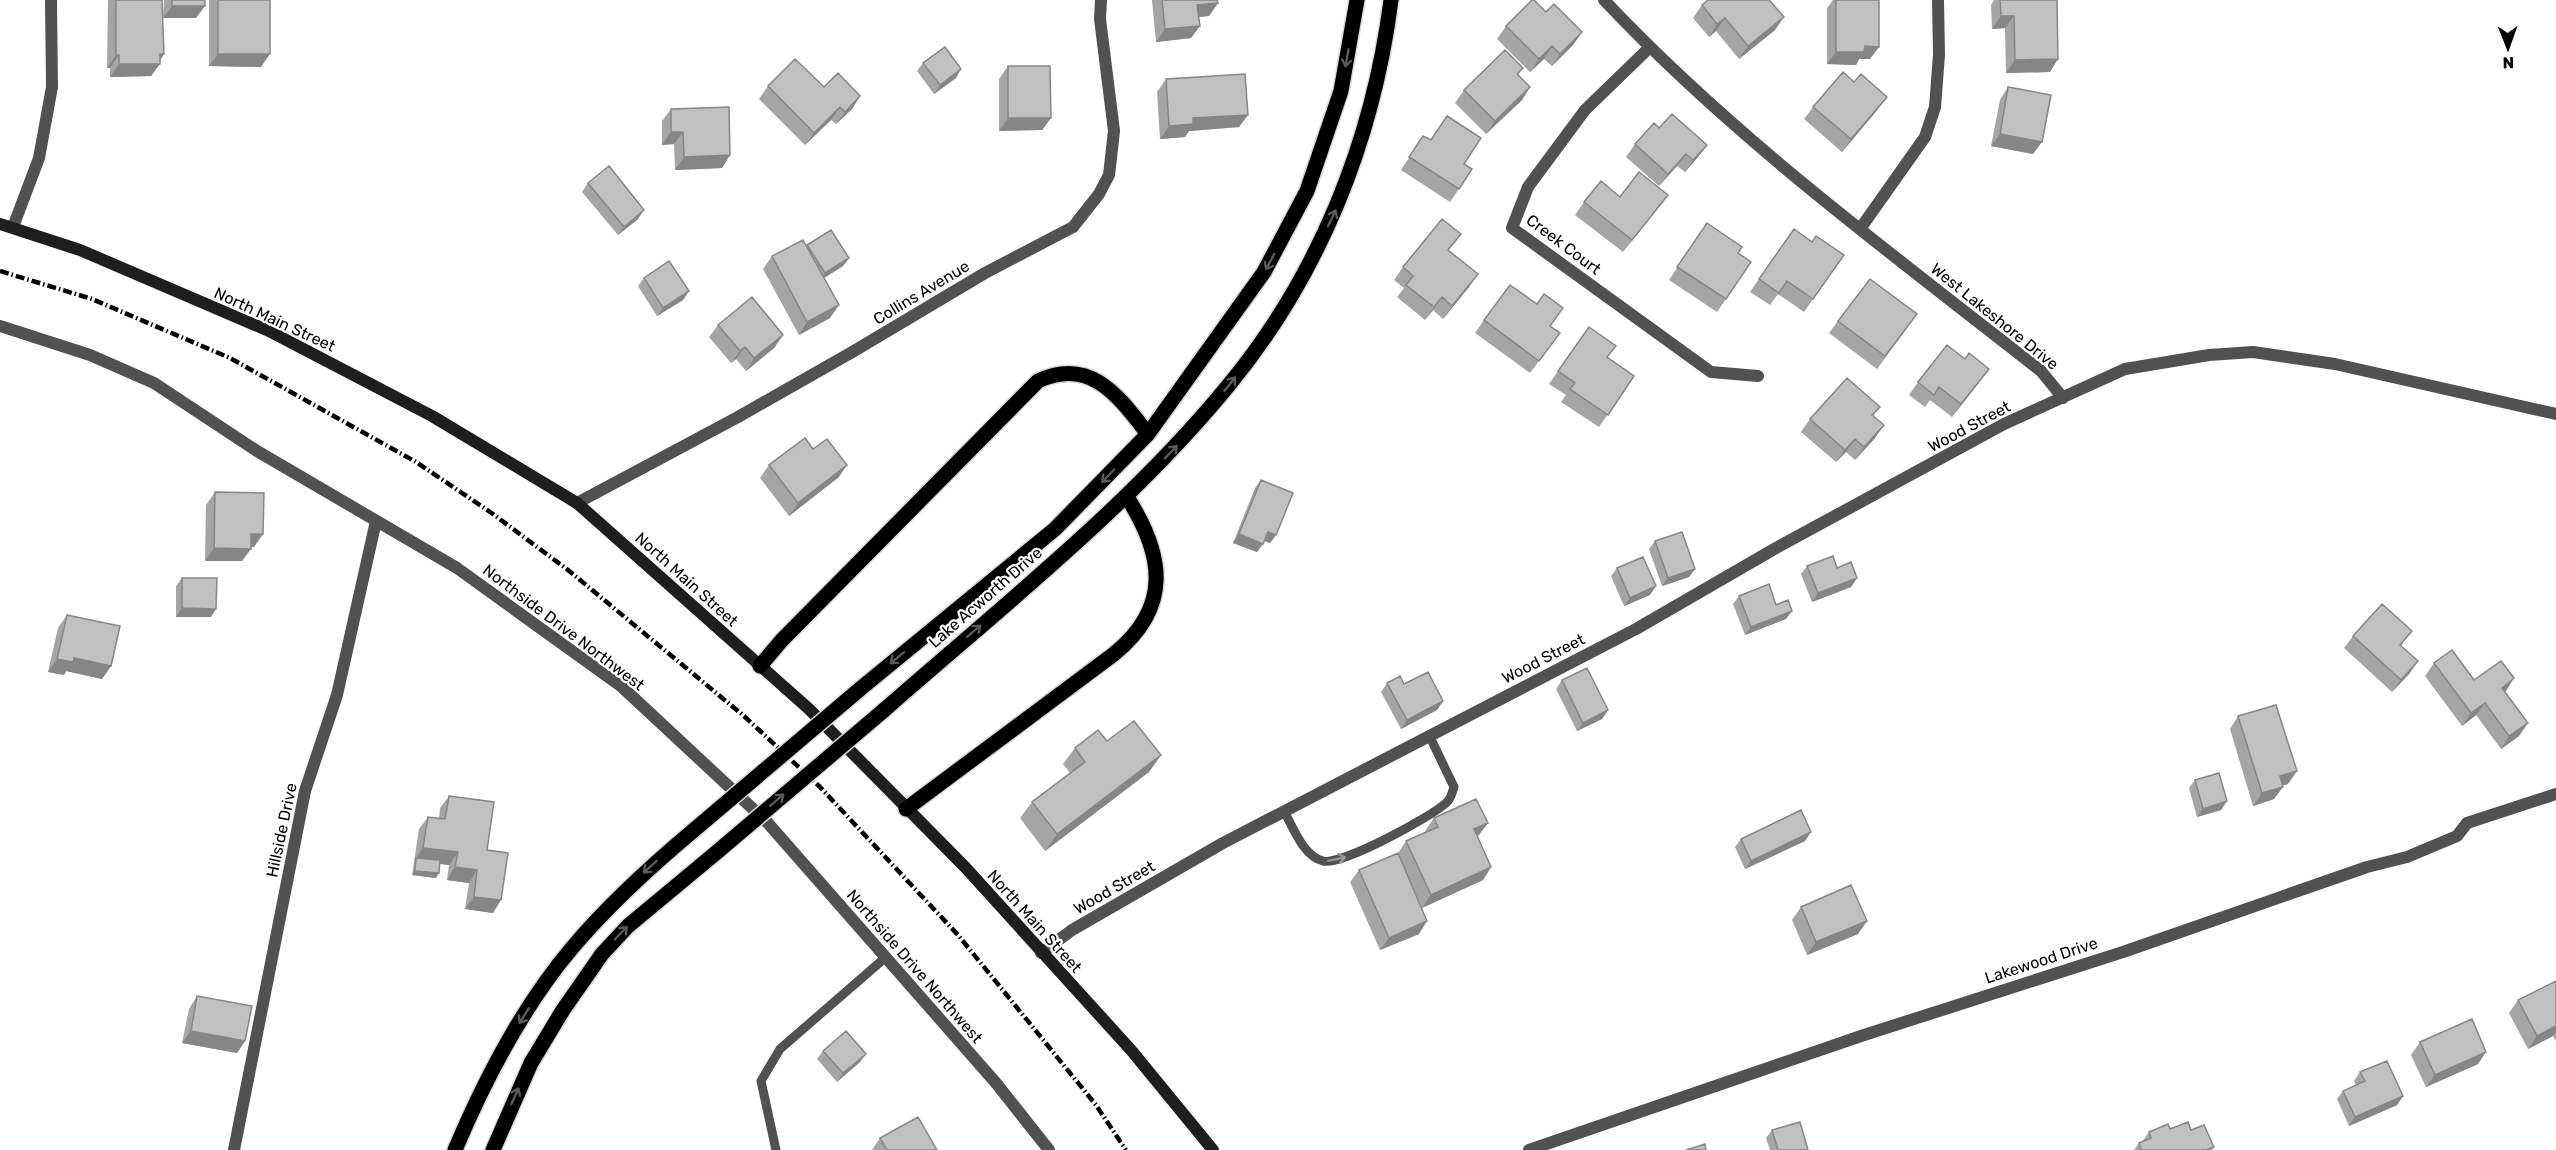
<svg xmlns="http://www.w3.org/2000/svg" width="2556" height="1150" font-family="Rubik,sans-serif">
<rect width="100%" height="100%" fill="#fff"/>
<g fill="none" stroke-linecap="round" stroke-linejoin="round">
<g stroke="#dbdbdb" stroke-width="18">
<path id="primary" d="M760,666L782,640L1038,381C1091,356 1119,397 1148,434
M860,689L1055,529L1148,434L1264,272L1307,191L1341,91L1357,0
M883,711C1000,608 1129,507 1228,386C1319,276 1373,141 1391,0
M906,809L1114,654C1172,607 1164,555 1127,497
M455,1150C485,1079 522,1007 572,948C609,904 651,866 694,830
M493,1150L531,1063L563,1010L602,954L628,926L717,852"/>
</g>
<path stroke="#515151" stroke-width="9" d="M1284,811C1293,827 1303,856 1323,861C1341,866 1431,817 1446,803C1451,799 1452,793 1454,787L1429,735
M776,1150L761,1081L780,1049L886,957"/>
<path stroke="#515151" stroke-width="12" d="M1604,0C1735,139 1891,253 2041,371L2063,398
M1649,48L1585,110L1528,187L1512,228L1711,372L1758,376
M13,227L39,158L52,87L51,0
M1860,229L1925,137L1935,107L1939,55L1938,0
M0,326L90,355L154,383L257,451L457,568L622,687L766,821L996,1083L1049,1150
M577,503L738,417L854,351L985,273L1073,227L1099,194L1109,175L1114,131L1100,19L1101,0
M1041,953L1072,930L1223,843L1636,629L1776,548L2004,424L2125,369L2209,355L2253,352L2335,364L2556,414
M234,1150L305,791L337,695L376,521
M1529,1150L1864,1035L2123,952L2367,867L2407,857L2457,836L2467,823L2556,794"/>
<path stroke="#1e1e1e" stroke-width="12" d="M0,224L80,250L269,331L432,416L577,503L809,709L965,867L1131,1050L1213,1150"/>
<use href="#primary" stroke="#000" stroke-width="15"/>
<path stroke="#000" stroke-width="4.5" stroke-dasharray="9 3 1.5 3" stroke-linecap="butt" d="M0,271L92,299L230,358L416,462L493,514L568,570L744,716L820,787L958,935L1096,1105L1126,1150"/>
<g stroke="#dbdbdb" stroke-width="18" stroke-linecap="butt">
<path id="primary-bridge" d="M694,830L860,689
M717,852L883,711"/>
</g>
<use href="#primary-bridge" stroke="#000" stroke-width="15"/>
</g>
<path fill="#a5a5a5" d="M108,0H162L164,54L151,76L110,77V68H107Z
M164,0H205L196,18H163Z
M209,0H270L261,67L209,66Z
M1152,0H1217L1218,3L1209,16L1199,17L1191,38L1156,42Z
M1833,0H1879L1870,59H1859L1856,65L1827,64V8Z
M1994,0H2057L2050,72L2006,73L2005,28L1992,29L1991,5Z
M1702,5L1775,30L1739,59L1716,31L1709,37L1693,18Z
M1546,12L1582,32L1573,45L1552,66L1544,59L1530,72L1497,39L1506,26Z
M923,63L956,78L934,94L917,71Z
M1008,66L1051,118L1042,130L999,131V79Z
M1523,68L1518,75L1530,87L1522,100L1486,134L1455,103L1464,90Z
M1166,79L1239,127L1189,131L1185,137L1160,139L1157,92Z
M1854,82L1878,109L1842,152L1804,119L1813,107Z
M768,86L824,87L860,96L852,109L836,124L831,120L805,145L759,99Z
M2008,87L2033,154L1991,146L2000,100Z
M671,109L730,155L722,168L675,170L674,144L662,145V121Z
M1659,128L1707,145L1698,157L1685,172L1677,166L1659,186L1626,157L1635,144Z
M1423,136L1464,164L1459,189L1450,202L1401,170Z
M588,183L638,219L618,235L582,192Z
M1668,195L1623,252L1575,215L1584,202L1620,197Z
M1707,223L1738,253L1751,262L1717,312L1669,280Z
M1794,229L1812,241L1844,255L1804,312L1778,294L1770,305L1750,292Z
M807,245L843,266L824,278L830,318L799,335L763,269L772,256L806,246Z
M1449,251L1469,287L1443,319L1433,310L1425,320L1397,297L1404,288L1394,280L1403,267Z
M644,278L689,291L683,300L657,316L638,286Z
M1484,320L1550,326L1560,333L1530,373L1475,333Z
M1838,321L1908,327L1877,369L1829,333Z
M718,325L783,335L774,348L746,371L736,359L731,363L709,337Z
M1589,327L1607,358L1634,376L1599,427L1561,402L1566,395L1549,384Z
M1980,381L1952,417L1930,400L1925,407L1909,395L1918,382Z
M1880,407L1873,416L1875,438L1855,460L1846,452L1836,462L1801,432L1810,419Z
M813,449L839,477L789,516L760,478L769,465Z
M1261,480L1276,535L1270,543L1264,541L1257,552L1233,543L1255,488Z
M215,492L254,547H251L242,561H205L206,505Z
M1655,541L1695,569L1689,577L1662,586L1649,549Z
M1807,566L1837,568L1857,578L1851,587L1812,602L1801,574Z
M1617,568L1650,595L1624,606L1611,576Z
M182,578L211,617H176V586Z
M1739,596L1776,605L1786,619L1745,635L1733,604Z
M67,615L111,666L102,679L66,671L64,675L48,672L58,628Z
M2353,636L2403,643L2401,646L2418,661L2409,674L2392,692L2344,648Z
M2434,663L2474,680L2506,691L2504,692L2519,736L2501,749L2476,715L2462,726L2425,676Z
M1562,680L1608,710L1602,719L1577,731L1556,689Z
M1387,683L1404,684L1443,701L1437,710L1401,729L1381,692Z
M2238,716L2288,784L2283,785L2274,799L2253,806L2230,729Z
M1107,741L1161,755L1149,772L1045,851L1020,818L1032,802L1070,773L1063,764L1075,748Z
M2195,780L2221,810L2197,817L2189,788Z
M449,796L487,850L493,913L465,909L469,883L447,880L449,865L440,864L436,878L412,875L419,829L428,817L439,818L440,808Z
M1434,818L1479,835L1477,836L1491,867L1483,880L1422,908L1412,885L1419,934L1380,950L1350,882L1359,870L1398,853L1406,841L1426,832L1425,831Z
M1741,839L1805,841L1745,869L1735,847Z
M1801,907L1858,934L1807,955L1792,920Z
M2556,981V1041L2553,1036L2528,1049L2509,1013L2518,1000Z
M197,996L245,1041L237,1053L182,1043L189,1009Z
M2420,1042L2478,1064L2426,1087L2411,1055Z
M823,1051L860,1062L837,1082L817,1059Z
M2360,1072L2403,1096L2397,1105L2349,1126L2337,1099L2343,1091L2356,1085L2354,1081Z
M2170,1129L2191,1130L2214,1147L2212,1150H2134L2139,1143L2142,1142L2149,1132Z
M1772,1130L1808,1150H1770L1766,1138Z
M880,1138L937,1150H872Z"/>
<path fill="#868686" d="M1218,3L1209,16L1189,18L1197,5Z
M172,6H205L196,18H163Z
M2001,16H2014L2005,28L1992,29Z
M1784,17L1775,30L1739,59L1748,46Z
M1725,18L1716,31L1709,37L1717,24Z
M1200,26L1191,38L1156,42L1165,29Z
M1582,32L1573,45L1552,66L1560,54Z
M1552,46L1544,59L1530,72L1539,59Z
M1865,46L1879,47L1870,59H1859L1856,65L1827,64L1836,52Z
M160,54H164L157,64H160L151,76L110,77L119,64Z
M218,54H270L261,67L209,66Z
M116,55H119L110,68H107Z
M2058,59L2050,72L2006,73L2015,60Z
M961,69L956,78L934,94L940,85Z
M1530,87L1522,100L1486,134L1495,121Z
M860,96L852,109L836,124L845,112Z
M1887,97L1878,109L1842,152L1851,139Z
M840,107L831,120L805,145L814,133Z
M1248,115L1239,127L1189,131L1185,137L1160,139L1169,126L1193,118Z
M1008,118H1051L1042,130L999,131Z
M671,132H683L674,144L662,145Z
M2000,134L2042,142L2033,154L1991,146Z
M1707,145L1698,157L1685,172L1693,160Z
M1686,154L1677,166L1659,186L1668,174Z
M730,155L722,168L675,170L684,157Z
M1668,195L1659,207L1623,252L1632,240Z
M644,210L638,219L618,235L624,227Z
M849,258L843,266L819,281L825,273Z
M1478,274L1469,287L1443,319L1452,306Z
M689,291L683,300L657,316L663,308Z
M1442,297L1433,310L1425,320L1434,307Z
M839,305L830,318L799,335L807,322Z
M783,335L774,348L746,371L754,358Z
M745,347L736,359L731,363L740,351Z
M1989,369L1980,381L1952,417L1961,404Z
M1884,425L1875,438L1855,460L1864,447Z
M1855,439L1846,452L1836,462L1845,450Z
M847,465L839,477L789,516L798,503Z
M1268,532L1276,535L1270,543L1262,540Z
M251,534H263L254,547H242Z
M1239,534L1263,544L1257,552L1233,543Z
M214,548L251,549L242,561H205Z
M1695,569L1689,577L1662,586L1668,578Z
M1857,578L1851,587L1812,602L1818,593Z
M1656,586L1650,595L1624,606L1630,598Z
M182,608L216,609L211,617H176Z
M1792,611L1786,619L1745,635L1751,627Z
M74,658L111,666L102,679L66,671L64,675L48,672L57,659Z
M2418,661L2409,674L2392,692L2401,680Z
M2514,678L2506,691L2493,700L2502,688Z
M1443,701L1437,710L1401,729L1407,720Z
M2485,703L2476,715L2462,726L2471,713Z
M1608,710L1602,719L1577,731L1583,723Z
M2528,723L2519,736L2501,749L2509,736Z
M1161,755L1149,772L1045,851L1057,834Z
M2297,771L2288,784L2271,789L2280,776Z
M2283,787L2274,799L2253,806L2262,793Z
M2227,801L2221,810L2197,817L2203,809Z
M1488,823L1479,835L1465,842L1474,829Z
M1811,832L1805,841L1745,869L1751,861Z
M423,848L458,852L449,865L416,860V858Z
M455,867L477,870L469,883L447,880Z
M1491,867L1483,880L1422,908L1431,895Z
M415,871L439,873L436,878L412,875Z
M474,897L501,900L493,913L465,909Z
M1427,921L1419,934L1380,950L1389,938Z
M1867,921L1858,934L1807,955L1816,942Z
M2556,1026V1032L2553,1036L2528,1049L2537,1036Z
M191,1031L245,1041L237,1053L182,1043Z
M2486,1052L2478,1064L2426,1087L2435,1075Z
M866,1054L860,1062L837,1082L843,1073Z
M2403,1096L2397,1105L2349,1126L2355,1117Z"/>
<path fill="#c0c0c0" stroke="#868686" stroke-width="1.5" d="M116,0H162L164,54H160V64H119V55H116Z
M172,0H205V6H172Z
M218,0H270V54H218Z
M1162,0H1217L1218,3L1197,5L1200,26L1165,29Z
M1532,0H1534L1546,12L1554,4L1582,32L1560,54L1552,46L1539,59L1506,26Z
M1708,0H1769L1784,17L1748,46L1725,18L1717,24L1702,5Z
M1836,0H1879V47L1865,46L1864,52H1836Z
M2000,0H2057L2058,59L2015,60L2014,16H2001Z
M945,47L961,69L940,85L923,63Z
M1505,50L1523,68L1517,74L1530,87L1495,121L1464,90Z
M795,59L824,87L838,73L860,96L845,112L840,107L814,133L768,86Z
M1008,66H1050L1051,118H1008Z
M1843,72L1854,82L1861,74L1887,97L1851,139L1813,107Z
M1245,74L1248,115L1193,118V124L1169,126L1166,79Z
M2008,87L2051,95L2042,142L2000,134Z
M729,107L730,155L684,157L683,132H671V109Z
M1672,114L1707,145L1693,160L1686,154L1668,174L1635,144L1654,123L1659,128Z
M1447,116L1481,138L1464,164L1472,169L1459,189L1409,157L1423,136L1431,140Z
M609,166L644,210L624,227L588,183Z
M1639,172L1668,195L1632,240L1584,202L1601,181L1620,197Z
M1442,219L1461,234L1448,250L1478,274L1452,306L1442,297L1434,307L1406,285L1413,276L1403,267Z
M1707,223L1742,247L1738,253L1751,262L1726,299L1677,267Z
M1794,229L1812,242L1816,236L1844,255L1813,299L1787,281L1779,293L1759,279Z
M831,230L849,258L825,273L807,245Z
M803,240L839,305L807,322L772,256Z
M669,261L689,291L663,308L644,278Z
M1870,279L1917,314L1885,356L1838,321Z
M1510,285L1537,304L1544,294L1563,308L1550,326L1560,333L1539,361L1484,320Z
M752,297L783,335L754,358L745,347L740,351L718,325Z
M1589,327L1616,346L1607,357L1634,376L1608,415L1570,389L1575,383L1558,371Z
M1947,345L1965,359L1969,353L1989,369L1961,404L1939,387L1934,395L1918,382Z
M1847,378L1880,407L1872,415L1884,425L1864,447L1855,439L1845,450L1810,419Z
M805,438L813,449L827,439L847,465L798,503L769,465Z
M1261,480L1293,493L1276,535L1268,532L1263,544L1239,534Z
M215,492L264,493L263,534H251V549L214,548Z
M1682,532L1695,569L1668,578L1655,541Z
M1833,556L1837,568L1851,562L1857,578L1818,593L1807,566Z
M1643,557L1656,586L1630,598L1617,568Z
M182,578H217L216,609L182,608Z
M1769,584L1776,605L1788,600L1792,611L1751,627L1739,596Z
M2382,604L2412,631L2400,645L2418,661L2401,680L2353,636Z
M67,615L120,626L111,666L74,658L73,662L57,659Z
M2452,650L2474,680L2501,661L2514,678L2502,688L2528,723L2509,736L2485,703L2471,713L2434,663Z
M1587,668L1608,710L1583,723L1562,680Z
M1428,672L1443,701L1407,720L1387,683L1400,676L1404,684Z
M2276,705L2297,771L2280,776L2283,787L2262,793L2238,716Z
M1134,721L1161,755L1057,834L1032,802L1085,762L1075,748L1098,730L1107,741Z
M2219,773L2227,801L2203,809L2195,780Z
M449,796L494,802L487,850L508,853L501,900L474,897L477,870L455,867L458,852L423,848L428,817L445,819Z
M1476,799L1488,823L1474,829L1491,867L1431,895L1406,841L1438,827L1434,818Z
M1801,810L1811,832L1751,861L1741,839Z
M1398,853L1427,921L1389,938L1359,870Z
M416,858L440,860L439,873L415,871Z
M1851,885L1867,921L1816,942L1801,907Z
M2556,981V1026L2537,1036L2518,1000Z
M197,996L252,1006L245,1041L191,1031Z
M2472,1019L2486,1052L2435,1075L2420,1042Z
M846,1031L866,1054L843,1073L823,1051Z
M2387,1061L2403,1096L2355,1117L2343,1091L2365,1081L2360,1072Z
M918,1117L937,1150H887L880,1138Z
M1800,1122L1808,1150H1778L1772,1130Z
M2188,1122L2191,1130L2204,1125L2214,1147L2206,1150H2141L2139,1143L2151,1138L2149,1132L2168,1124L2170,1129Z
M1705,1144L1706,1150H1686Z"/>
<defs><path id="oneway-shaft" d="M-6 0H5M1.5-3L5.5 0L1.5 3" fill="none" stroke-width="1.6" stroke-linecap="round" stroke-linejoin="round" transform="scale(1.5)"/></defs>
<g stroke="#595959">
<use href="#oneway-shaft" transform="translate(1347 58) rotate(100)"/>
<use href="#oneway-shaft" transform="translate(1332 218) rotate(-64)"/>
<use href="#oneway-shaft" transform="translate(1270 262) rotate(118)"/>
<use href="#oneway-shaft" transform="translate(1230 384) rotate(-52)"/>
<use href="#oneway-shaft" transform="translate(1171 452) rotate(-46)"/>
<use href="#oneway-shaft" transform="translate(1108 476) rotate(134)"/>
<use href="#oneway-shaft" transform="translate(974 631) rotate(-41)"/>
<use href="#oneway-shaft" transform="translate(897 658) rotate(141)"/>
<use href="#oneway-shaft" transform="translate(777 800) rotate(-40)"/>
<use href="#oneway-shaft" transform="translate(650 867) rotate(138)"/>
<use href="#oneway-shaft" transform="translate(621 933) rotate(-46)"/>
<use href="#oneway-shaft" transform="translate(524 1016) rotate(122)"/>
<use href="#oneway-shaft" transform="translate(515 1096) rotate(-66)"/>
</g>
<use stroke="#979797" href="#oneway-shaft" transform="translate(1337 859) rotate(-12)"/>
<g text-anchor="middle" stroke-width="4.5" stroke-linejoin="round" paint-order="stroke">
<g font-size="16" fill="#000" stroke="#fff">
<text transform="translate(1564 244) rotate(37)" y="6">Creek Court</text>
<text transform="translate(921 292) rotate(-31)" y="6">Collins Avenue</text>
<text transform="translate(1995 316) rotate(39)" y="6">West Lakeshore Drive</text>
<text transform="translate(275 319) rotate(25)" y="6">North Main Street</text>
<text transform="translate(1969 426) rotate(-28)" y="6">Wood Street</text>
<text transform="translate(687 579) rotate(42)" y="6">North Main Street</text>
<text transform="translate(985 597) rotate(-41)" y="6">Lake Acworth Drive</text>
<text transform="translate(564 627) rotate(37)" y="6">Northside Drive Northwest</text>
<text transform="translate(1543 658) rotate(-27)" y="6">Wood Street</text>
<text transform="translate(281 830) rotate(-78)" y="6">Hillside Drive</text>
<text transform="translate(1114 887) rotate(-30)" y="6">Wood Street</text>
<text transform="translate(1035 921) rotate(48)" y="6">North Main Street</text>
<text transform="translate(2041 960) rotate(-18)" y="6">Lakewood Drive</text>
<text transform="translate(915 966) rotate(49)" y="6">Northside Drive Northwest</text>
</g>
</g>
<g transform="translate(2508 48) rotate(179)" stroke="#ffffff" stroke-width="4.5" paint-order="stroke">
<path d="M0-4.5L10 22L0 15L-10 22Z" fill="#000000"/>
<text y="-9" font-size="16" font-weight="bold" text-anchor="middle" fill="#000000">N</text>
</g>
</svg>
